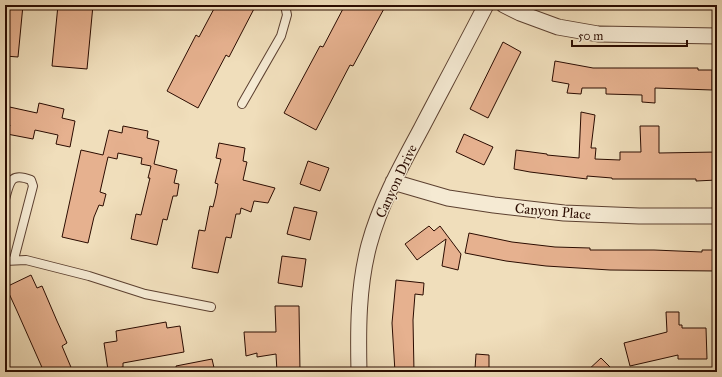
<svg xmlns="http://www.w3.org/2000/svg" width="722" height="377" font-family="'IM FELL Great Primer',serif">
<rect width="100%" height="100%" fill="#f0debb"/>
<filter id="stains"><feTurbulence type="fractalNoise" baseFrequency=".005" numOctaves="4"/><feColorMatrix values="0 0 0 0 .2 0 0 0 0 .09 0 0 0 0 .02 0 0 0 .5 -.17"/></filter>
<radialGradient id="worn" r=".72"><stop offset=".6" stop-color="#630" stop-opacity="0"/><stop offset="1" stop-color="#630" stop-opacity=".3"/></radialGradient>
<path fill="#e6b18f" stroke="#2b0c01" d="M5,5H23L18,57L5,56Z
M58,5H93L87,69L52,66Z
M216,5H256L229,57L226,55L198,108L167,91L196,35L199,37Z
M345,5H386L353,66L350,65L316,130L284,113L320,46L323,47Z
M503,42L521,52L488,118L470,109Z
M555,61L593,68H698V70H712V90L655,88V103L642,102V95L606,94V88H582L581,94L567,93L569,84L552,81Z
M39,103L64,109L62,118L75,121L70,147L56,144L58,135L35,130L33,139L7,134L10,125L5,124V106L37,113Z
M581,112L595,115L591,148H596L595,159L620,160V152H641L640,126H659V153L717,152V180L696,181V179H612V178L587,176V179L530,172L514,169L516,150L547,154V155L579,158Z
M123,126L148,131L147,138L159,141L154,164L177,170L174,183L179,184L177,196H173L167,220L163,219L157,245L131,239L136,214L141,215L150,178H148L151,166L141,164L142,158L118,153L117,159L108,157L100,192L106,194L103,206L99,205L94,217L88,243L62,237L81,150L103,155L109,130L122,133Z
M464,134L493,147L484,165L456,152Z
M219,143L245,148L243,161L247,162L243,180L275,188L268,203L254,201L251,212L241,208L240,214H236L231,238L226,237L218,273L192,268L199,230L205,231L210,206L213,207L216,195L218,184L215,183L221,159L216,158Z
M308,161L329,168L320,191L300,184Z
M294,207L317,212L310,240L287,234Z
M429,226L434,231L440,226L461,254L458,270L442,266L446,239L417,260L405,244Z
M469,233L512,242L555,247L590,248V250H654L702,252V250H717V271L610,270L546,266L506,261L465,253Z
M282,256L306,259L302,287L278,283Z
M31,275L37,288L42,286L57,321L67,343L62,346L73,372H44L17,311L6,287Z
M396,280L424,283L423,295L415,294L413,320L414,372H395L392,323Z
M275,306H299L300,372H277L276,354L257,357V353L246,356L244,332H276Z
M666,312H679V325H682V328H706L707,359H678V355L630,366L624,343L667,332Z
M166,322L167,328L180,326L184,352L123,363V367L108,370L104,343L117,341L116,331Z
M476,354L489,355V370L475,369Z
M601,358L615,372H586Z
M212,359L215,372H177L176,366Z"/>
<g fill="none" stroke-linecap="round" stroke-linejoin="round">
<g stroke="#5c4030" stroke-width="10">
<path id="service" d="M242,104L281,36L287,15L285,5
M5,199C10,182 10,172 31,180L33,186L14,259
M5,261L26,260L89,276L145,294L211,307"/>
</g>
<g stroke="#5c4030" stroke-width="17">
<path id="minor" d="M504,5L520,13L558,27L598,34L717,36
M393,182L448,198L494,205L564,213L639,216H717
M359,372C358,329 358,287 369,245C380,204 401,166 421,129C443,87 465,46 486,5"/>
</g>
<use href="#service" stroke="#f5ead3" stroke-width="8"/>
<use href="#minor" stroke="#f5ead3" stroke-width="15"/>
</g>
<g text-anchor="middle" stroke-width="3" stroke-linejoin="round" paint-order="stroke">
<g font-size="14" fill="#2b0c01" stroke="#f5ead3">
<text transform="translate(396 181) rotate(-65)" y="5">Canyon Drive</text>
<text transform="translate(553 211) rotate(5)" y="5">Canyon Place</text>
</g>
</g>
<rect width="722" height="377" fill="none" stroke="#f0debb" stroke-width="20"/>
<rect x="6" y="6" width="710" height="365" fill="none" stroke="#2b0c01" stroke-width="2"/>
<rect x="10" y="10" width="702" height="357" fill="none" stroke="#2b0c01"/>
<path d="M572 40v6h115v-6" fill="none" stroke="#2b0c01" stroke-width="2"/>
<text x="578" y="40" font-size="12" fill="#2b0c01" stroke="#f5ead3" stroke-width="3" paint-order="stroke">50 m</text>
<rect width="100%" height="100%" filter="url(#stains)"/>
<rect width="100%" height="100%" fill="url(#worn)"/>
</svg>
